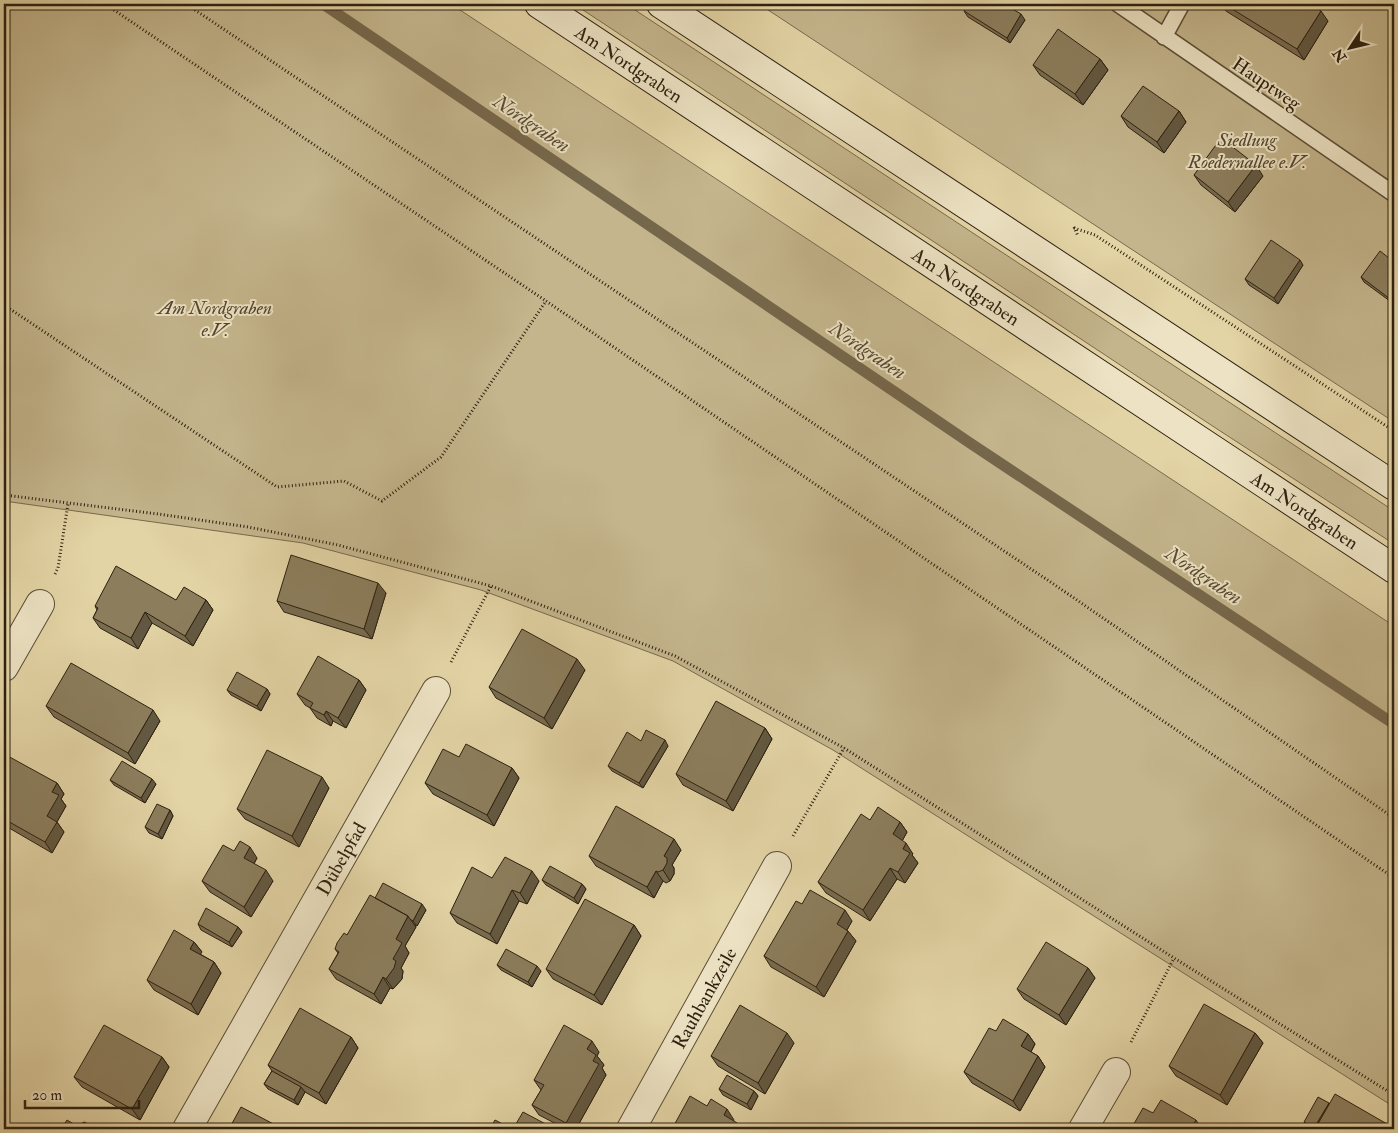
<svg xmlns="http://www.w3.org/2000/svg" width="1398" height="1133" font-family="'IM FELL Double Pica',serif">
<rect width="100%" height="100%" fill="#e3d4a5"/>
<filter id="stains"><feTurbulence type="fractalNoise" baseFrequency=".004" numOctaves="4"/><feColorMatrix values="0 0 0 0 .2 0 0 0 0 .09 0 0 0 0 .02 0 0 0 .5 -.17"/></filter>
<radialGradient id="worn" r=".72"><stop offset=".6" stop-color="#630" stop-opacity="0"/><stop offset="1" stop-color="#630" stop-opacity=".3"/></radialGradient>
<path fill="#c4b58c" stroke="#786a4e" d="M4,4H451L1394,626V1107L833,750L673,661L481,590L303,543L4,501Z
M574,4H626L1394,511V544L1211,425Z
M759,4H1394V422Z"/>
<g fill="none" stroke-linecap="round" stroke-linejoin="round">
<path stroke="#75674b" stroke-width="11" d="M323,4L970,443L1394,724"/>
<g stroke="#5a4d35" stroke-width="18">
<path id="lane" d="M1118,4L1394,194
M1164,37L1182,4"/>
</g>
<g stroke="#5a4d35" stroke-width="30">
<g id="street">
<path d="M4,667L40,604"/>
<path id="s1" d="M187,1129L436,691"/>
<path id="s2" d="M631,1129L777,866"/>
<path d="M1083,1129L1116,1072"/>
</g>
</g>
<g stroke="#2d2010" stroke-width="30">
<g id="secondary">
<path id="s3" d="M539,4L1394,569"/>
<path d="M661,4L1394,486"/>
</g>
</g>
<path stroke="#2d2010" stroke-width="3" stroke-dasharray="1 2.5" stroke-linecap="butt" d="M105,4L546,301
M186,4L1055,585L1394,818
M1074,227L1078,236
M1074,228L1095,235L1394,431
M4,305L277,487L344,481L382,501L441,457L546,301L1394,878
M4,495L158,514L248,527L338,545L491,586L675,656L844,748L1174,958L1394,1095
M55,574L58,568L68,504
M451,662L491,586
M793,836L844,748
M1131,1042L1174,958"/>
<use href="#lane" stroke="#ede3c4" stroke-width="15"/>
<use href="#street" stroke="#ede3c4" stroke-width="28"/>
<use href="#secondary" stroke="#ede3c4" stroke-width="28"/>
</g>
<path fill="#786c50" stroke="#2d2010" d="M1221,4H1310L1328,21L1304,60L1226,11Z
M964,11L1025,20L1010,43L968,17Z
M1100,59L1108,70L1083,105L1040,75L1033,65Z
M1179,111L1186,122L1164,153L1128,127L1121,116Z
M1194,175L1263,176L1235,212L1201,185Z
M1394,262V304L1364,282L1361,277Z
M1303,265L1278,304L1249,285L1245,279Z
M386,593L372,639L284,612L277,601Z
M176,600H206L213,610L193,646L152,623L138,649L100,628L93,618L97,610L95,606Z
M585,670L552,729L496,698L489,687Z
M359,680L366,690L346,728L333,721L331,726L317,718L310,708L305,705L297,694Z
M267,689L270,694L261,711L231,695L227,690Z
M46,706L160,721L135,764L54,717Z
M765,728L772,739L733,811L683,785L676,774Z
M668,746L643,788L612,771L608,766Z
M459,757L512,768L519,778L494,826L433,794L425,783Z
M4,759L57,783L64,794L61,799L66,806L57,822L64,832L52,853L4,825Z
M110,780L156,784L145,803L114,785Z
M329,788L299,847L245,819L237,809Z
M170,810L173,816L162,839L149,833L145,827Z
M870,820L900,822L907,832L902,841L913,854L912,855L918,863L905,883L897,879L870,921L826,893L818,882Z
M681,850L672,865L674,868V874L670,881L666,883L663,881L654,898L596,866L589,856Z
M234,851L257,858L254,864L273,881L251,917L210,892L202,881Z
M492,878L539,881L527,904L519,901L497,944L457,923L450,913Z
M542,880L582,884L586,889L578,904L546,885Z
M375,898L426,910L417,926L414,925L416,927L405,946L409,953L401,968L403,971L402,979L393,989L390,988L381,1004L336,979L329,969L338,953L335,949L347,935Z
M802,904L852,921L847,930L856,941L824,997L771,967L764,956Z
M198,924L238,927L242,932L232,947L201,930Z
M634,925L641,936L602,1005L553,979L546,969Z
M194,942L202,952L200,954L214,962L221,973L198,1015L154,990L147,980Z
M497,965L541,971L532,987L501,970Z
M1088,968L1095,978L1066,1025L1024,999L1017,989Z
M996,1031L1028,1034L1035,1044L1031,1052L1038,1056L1045,1067L1020,1111L972,1083L964,1072Z
M1255,1033L1263,1043L1227,1105L1176,1076L1169,1066Z
M351,1037L358,1048L326,1104L305,1092L298,1105L268,1089L264,1084L272,1071L268,1065Z
M794,1043L765,1094L718,1066L711,1056Z
M599,1052L597,1056L604,1065L602,1068L606,1075L576,1129H566L539,1115L532,1105L541,1090L534,1080Z
M162,1057L169,1067L140,1120L82,1087L74,1077Z
M719,1089L754,1091L758,1096L751,1110L723,1095Z
M1329,1103V1104L1394,1129H1311L1308,1127L1304,1122Z"/>
<path fill="#625841" stroke="#2d2010" d="M1321,11L1328,21L1304,60L1297,49Z
M1021,14L1025,20L1010,43L1007,38Z
M1100,59L1108,70L1083,105L1075,94Z
M1179,111L1186,122L1164,153L1157,142Z
M1256,165L1263,176L1235,212L1228,202Z
M1300,260L1303,265L1278,304L1274,298Z
M378,583L386,593L372,639L364,629Z
M206,600L213,610L193,646L185,636Z
M145,612L152,623L138,649L131,638Z
M577,659L585,670L552,729L544,718Z
M359,680L366,690L346,728L338,718Z
M267,689L270,694L261,711L257,706Z
M153,710L160,721L135,764L128,753Z
M326,711L333,721L331,726L324,715Z
M765,728L772,739L733,811L726,801Z
M665,740L668,746L643,788L639,783Z
M512,768L519,778L494,826L487,815Z
M322,777L329,788L299,847L292,836Z
M152,779L156,784L145,803L141,798Z
M57,783L64,794L61,799L66,806L55,825L57,822L64,832L52,853L45,842L47,816L52,792Z
M170,810L173,816L162,839L158,834Z
M900,822L907,832L900,845L893,834Z
M674,839L681,850L672,865L674,868V874L670,881L663,870L664,856Z
M906,843L913,854L912,855L918,863L905,883L898,872L903,849Z
M250,847L257,858L251,868L244,858Z
M890,868L897,879L870,921L863,910Z
M266,870L273,881L251,917L244,907Z
M532,871L539,881L527,904L520,893Z
M656,871L663,881L654,898L647,887Z
M582,884L586,889L578,904L574,898Z
M512,890L519,901L497,944L490,934Z
M4,891L6,894L4,899Z
M422,904L426,910L417,926L413,921Z
M845,910L852,921L844,935L837,924Z
M408,916L416,927L405,946L409,953L401,968L403,971L402,979L393,989L386,979L393,959L396,939Z
M634,925L641,936L602,1005L594,995Z
M238,927L242,932L232,947L229,942Z
M848,931L856,941L824,997L816,987Z
M194,942L202,952L197,959L190,949Z
M214,962L221,973L198,1015L191,1004Z
M537,966L541,971L532,987L528,982Z
M1088,968L1095,978L1066,1025L1059,1015Z
M383,977L390,988L381,1004L374,994Z
M787,1033L794,1043L765,1094L758,1083Z
M1255,1033L1263,1043L1227,1105L1220,1095Z
M1028,1034L1035,1044L1028,1057L1021,1046Z
M351,1037L358,1048L326,1104L319,1093Z
M592,1041L599,1052L597,1056L604,1065L602,1068L606,1075L576,1129H571L566,1123L593,1061L587,1049Z
M1038,1056L1045,1067L1020,1111L1013,1101Z
M162,1057L169,1067L140,1120L132,1109Z
M301,1087L305,1092L298,1105L294,1100Z
M754,1091L758,1096L751,1110L747,1104Z
M1329,1103L1332,1108L1315,1129L1314,1128Z
M727,1109L734,1120L731,1126L724,1115Z
M1196,1120L1202,1129H1190Z"/>
<path fill="#8c7e5d" stroke="#2d2010" d="M969,4H1004L1021,14L1007,38L964,11Z
M1224,4H1310L1321,11L1297,49Z
M1058,29L1100,59L1075,94L1033,65Z
M1143,86L1179,111L1157,142L1121,116Z
M1221,138L1256,165L1228,202L1194,175Z
M1271,240L1300,260L1274,298L1245,279Z
M1380,251L1394,262V302L1361,277Z
M291,555L378,583L364,629L277,601Z
M116,566L176,600L184,587L206,600L185,636L145,612L131,638L93,618L98,608L95,606Z
M522,629L577,659L544,718L489,687Z
M318,656L359,680L338,718L326,711L324,715L310,708L313,703L297,694Z
M71,663L153,710L128,753L46,706Z
M237,672L267,689L257,706L227,690Z
M716,701L765,728L726,801L676,774Z
M646,730L665,740L639,783L608,766L627,732L641,741Z
M466,744L512,768L487,815L425,783L443,749L459,757Z
M267,750L322,777L292,836L237,809Z
M6,755L57,783L52,792L59,795L47,816L57,822L45,842L4,819V759Z
M122,761L152,779L141,798L110,780Z
M157,804L170,810L158,834L145,827Z
M616,806L674,839L664,856L667,858V863L663,870L658,872L656,871L647,887L589,856Z
M878,807L900,822L893,834L906,843L903,849L910,853L898,872L890,868L863,910L818,882L861,814L870,820Z
M240,841L250,847L244,858L266,870L244,907L202,881L223,845L234,851Z
M505,857L532,871L520,893L512,890L490,934L450,913L472,867L492,878Z
M550,866L582,884L574,898L542,880Z
M383,883L422,904L413,921L410,919L408,916L375,898Z
M810,890L845,910L837,924L848,931L816,987L764,956L796,901L802,904Z
M370,895L408,916L396,939L402,943L393,959L396,961L394,968L386,979L383,977L374,994L329,969L339,952L335,949L337,943L344,933L347,935Z
M585,899L634,925L594,995L546,969Z
M206,908L238,927L229,942L198,924Z
M174,930L194,942L190,949L214,962L191,1004L147,980Z
M1046,942L1088,968L1059,1015L1017,989Z
M506,949L537,966L528,982L497,965Z
M1204,1004L1255,1033L1220,1095L1169,1066Z
M740,1005L787,1033L758,1083L711,1056Z
M300,1008L351,1037L319,1093L268,1065Z
M1003,1019L1028,1034L1021,1046L1038,1056L1013,1101L964,1072L989,1028L996,1031Z
M104,1025L162,1057L132,1109L74,1077Z
M564,1025L592,1041L587,1049L596,1055L593,1061L599,1064L566,1123L532,1105L544,1085L534,1080Z
M272,1071L301,1087L294,1100L264,1084Z
M727,1075L754,1091L747,1104L719,1089Z
M1335,1094L1394,1128V1129H1315Z
M690,1096L707,1106L711,1099L727,1109L724,1115L742,1126L740,1129H672Z
M1318,1097L1329,1103L1314,1128L1304,1122Z
M1161,1100L1196,1120L1190,1129H1131L1143,1108L1153,1113Z
M241,1107L283,1129H229Z
M523,1112L555,1129H513Z
M67,1120L77,1126L84,1122L93,1126V1129H61Z
M495,1120L512,1129H490Z"/>
<g text-anchor="middle" stroke-width="4" stroke-linejoin="round" paint-order="stroke">
<g font-size="19" fill="#2d2010" stroke="#ede3c4">
<text dy="7" stroke="none"><textPath href="#s3" startOffset="108">Am Nordgraben</textPath></text>
<text transform="translate(1267 83) rotate(34)" y="7">Hauptweg</text>
<text dy="7" stroke="none"><textPath href="#s3" startOffset="512">Am Nordgraben</textPath></text>
<text dy="7" stroke="none"><textPath href="#s3" startOffset="918">Am Nordgraben</textPath></text>
<text dy="7" stroke="none"><textPath href="#s1" startOffset="311">Dübelpfad</textPath></text>
<text dy="7" stroke="none"><textPath href="#s2" startOffset="150">Rauhbankzeile</textPath></text>
</g>
<g font-size="19" font-style="italic" fill="#53452f" stroke="#ede3c4">
<text x="1247" y="146">Siedlung<tspan x="1247" dy="22">Roedernallee e.V.</tspan></text>
<text x="215" y="314">Am Nordgraben<tspan x="215" dy="22">e.V.</tspan></text>
</g>
<g font-size="20" font-style="italic" fill="#574a32" stroke="#ede3c4">
<text transform="translate(532 123) rotate(34)" y="7">Nordgraben</text>
<text transform="translate(868 350) rotate(34)" y="7">Nordgraben</text>
<text transform="translate(1204 575) rotate(34)" y="7">Nordgraben</text>
</g>
</g>
<rect width="1398" height="1133" fill="none" stroke="#e3d4a5" stroke-width="20"/>
<rect x="5" y="5" width="1388" height="1123" fill="none" stroke="#2d2010" stroke-width="2.5"/>
<rect x="10" y="10" width="1378" height="1113" fill="none" stroke="#2d2010"/>
<g transform="translate(1350 48) rotate(235)" stroke="#ede3c4" stroke-width="4" paint-order="stroke">
<path d="M0-4L9 19L0 12L-9 19Z" fill="#2d2010"/>
<text y="-8" font-size="14" font-weight="bold" text-anchor="middle" fill="#2d2010">N</text>
</g>
<path d="M25 1100v8h114v-8" fill="none" stroke="#2d2010" stroke-width="2.5"/>
<text x="32" y="1100" font-size="15" fill="#2d2010" stroke="#ede3c4" stroke-width="4" paint-order="stroke">20 m</text>
<rect width="100%" height="100%" filter="url(#stains)"/>
<rect width="100%" height="100%" fill="url(#worn)"/>
</svg>
